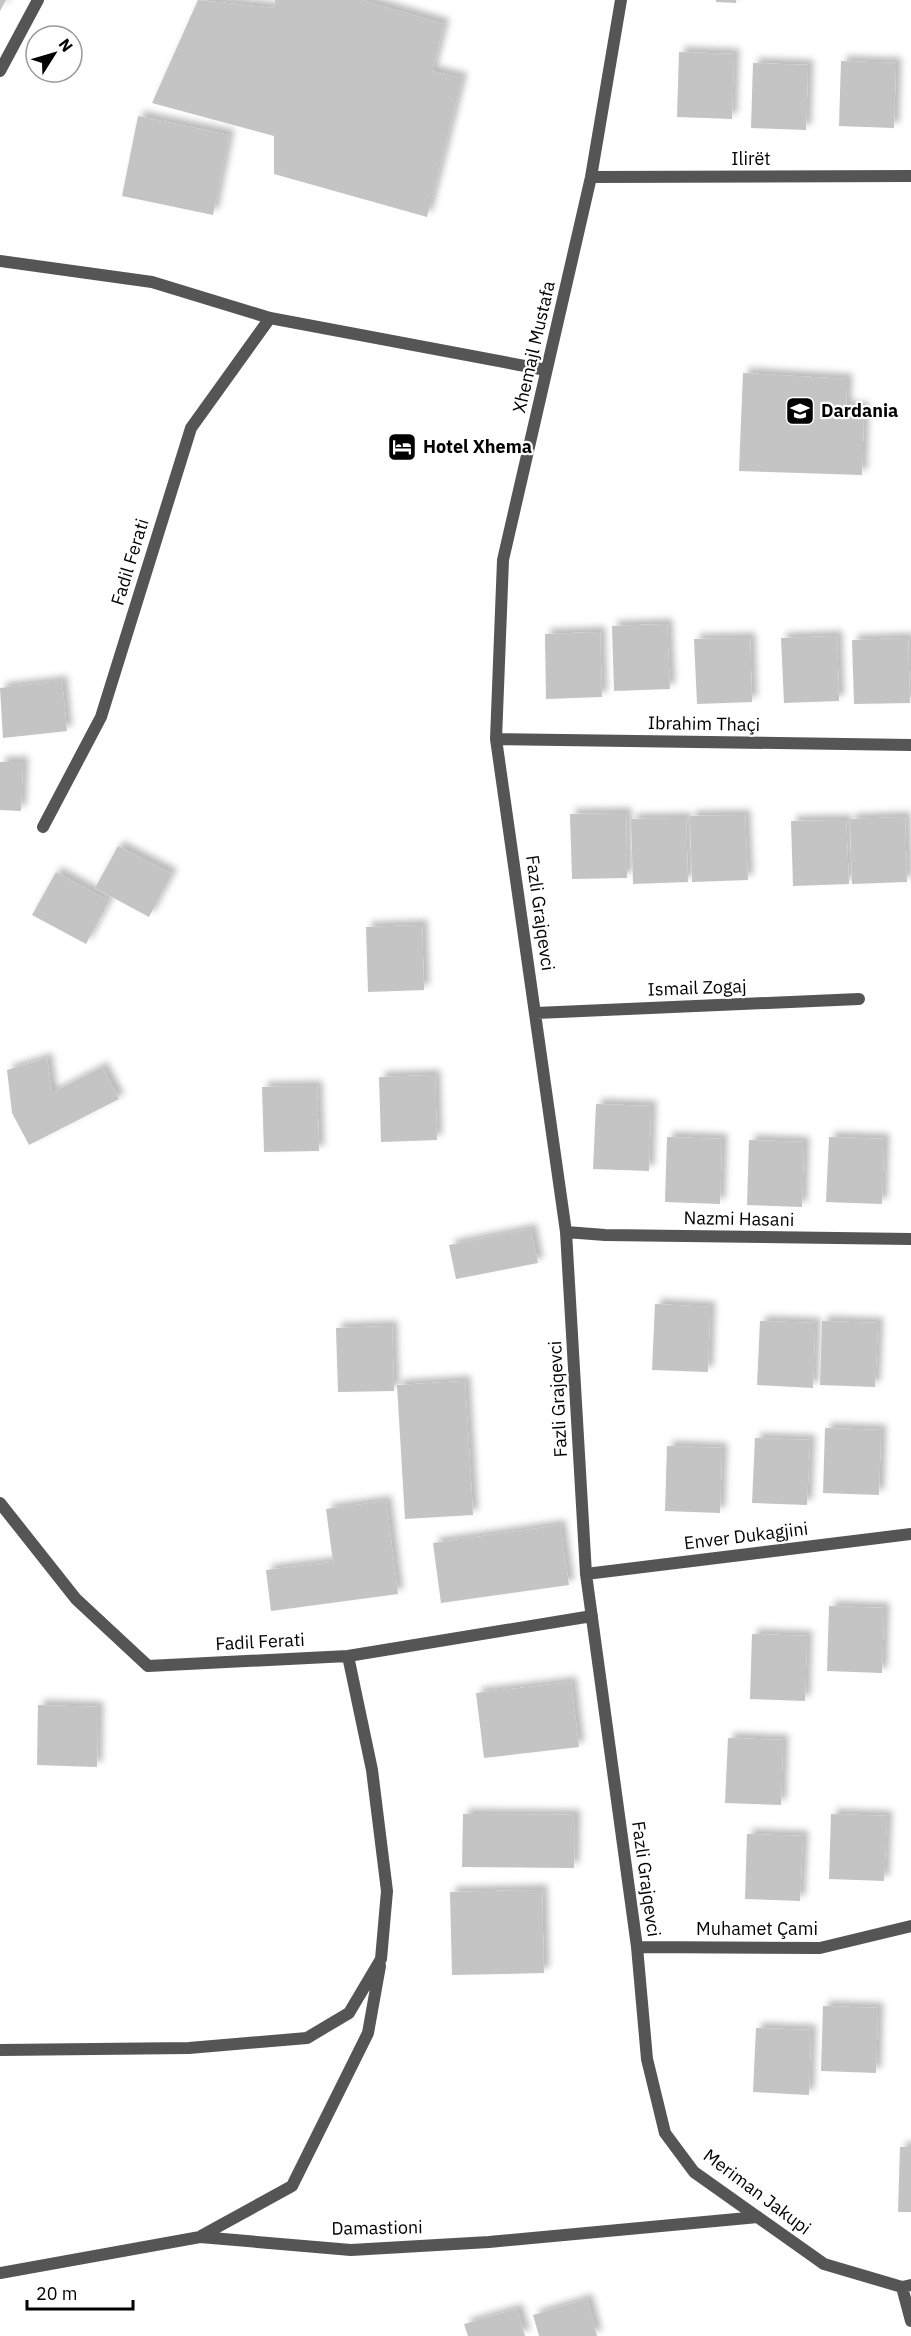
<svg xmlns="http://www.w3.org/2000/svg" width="911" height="2336" font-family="'IBM Plex Sans',sans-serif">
<defs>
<filter id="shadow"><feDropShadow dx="5.5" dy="-5.5" stdDeviation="3" flood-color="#0004"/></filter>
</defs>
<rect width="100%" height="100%" fill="#fff"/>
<path fill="#c4c4c4" filter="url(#shadow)" d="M0,0H6L0,11Z
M198,0L274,8L275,0H361L444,24L432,71L462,78L427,217L274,174V136L152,103Z
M716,0H736V3L716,2Z
M679,52L734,54L732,119L677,117Z
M841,61L896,63L894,128L839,126Z
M753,63L808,65L806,130L751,128Z
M138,116L229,135L213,215L122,196Z
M743,373L847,379L846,406L864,408L862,475L739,471Z
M667,624L670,689L614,691L612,626Z
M600,632L602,697L546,699L545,634Z
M837,636L839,701L784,703L781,638Z
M750,638L752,702L697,704L694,639Z
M908,638L910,703L854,704L852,640Z
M62,681L67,731L3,738L0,688Z
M0,762H23L21,811L0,810Z
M626,813L627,878L572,879L570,814Z
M745,815L748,880L692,882L690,816Z
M905,817L907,882L852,884L850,819Z
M686,818L688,882L633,884L631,819Z
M846,820L849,884L793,886L791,821Z
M118,846L172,874L149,917L95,888Z
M56,872L109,901L86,944L32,915Z
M422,925L424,990L368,992L366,927Z
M47,1058L52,1093L102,1067L119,1099L29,1145L12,1113L7,1070Z
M435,1075L437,1140L381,1142L379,1077Z
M317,1086L319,1151L264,1152L262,1087Z
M596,1104L651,1106L649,1171L593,1169Z
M667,1137L722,1139L720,1204L665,1202Z
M829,1137L884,1139L882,1204L826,1202Z
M749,1140L804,1142L802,1207L747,1205Z
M531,1229L538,1263L456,1279L449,1245Z
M655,1304L710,1307L708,1372L652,1370Z
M760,1321L815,1323L813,1388L757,1385Z
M822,1321L878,1323L875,1387L820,1385Z
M392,1326L394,1391L338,1392L336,1328Z
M465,1381L473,1515L405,1519L397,1385Z
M825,1428L881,1430L879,1495L823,1493Z
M755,1438L810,1440L807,1505L752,1503Z
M667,1446L722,1448L720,1513L665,1511Z
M386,1501L398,1594L271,1611L266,1570L333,1562L326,1509Z
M560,1525L569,1585L441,1603L433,1543Z
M829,1606L884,1608L882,1673L827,1671Z
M752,1634L807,1636L805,1701L750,1699Z
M571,1682L579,1747L484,1758L476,1693Z
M38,1705L98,1707L97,1767L37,1765Z
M728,1738L783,1740L781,1805L725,1803Z
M463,1814L575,1815L574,1868L462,1867Z
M831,1814L887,1816L884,1881L829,1879Z
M747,1834L803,1836L800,1901L745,1899Z
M542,1890L544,1973L452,1975L450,1892Z
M823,2006L878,2008L876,2073L821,2071Z
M756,2028L811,2030L809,2095L753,2092Z
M900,2147H911V2212H898Z
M587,2299L597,2336H539L533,2315Z
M517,2309L525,2336H468L464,2324Z"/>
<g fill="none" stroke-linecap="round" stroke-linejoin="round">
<path stroke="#555" stroke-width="12" d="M621,0L591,177L503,560L496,739L566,1232L586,1574L637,1947L647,2059L665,2133L694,2172L824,2264L902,2287L911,2285
M0,71L38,0
M591,177L911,176
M0,261L152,282L270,318L546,370
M496,739L911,745
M43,827L101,717L191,428L270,318
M536,1013L859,999
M566,1232L605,1235L911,1239
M0,1503L76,1599L148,1666L348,1656L592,1616
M586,1574L911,1534
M637,1947L820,1948L911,1926
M0,2050L189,2048L307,2038L349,2013L381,1959L387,1891L372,1770L348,1656
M201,2236L292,2186L368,2033L380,1966
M0,2273L200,2237L351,2250L489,2242L758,2217
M902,2287L911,2321"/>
</g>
<defs>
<g id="school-square" transform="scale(1.5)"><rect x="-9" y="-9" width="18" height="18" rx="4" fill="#000" stroke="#fff"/><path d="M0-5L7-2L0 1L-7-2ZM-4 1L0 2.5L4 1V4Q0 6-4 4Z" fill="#fff"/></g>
<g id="hotel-square" transform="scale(1.5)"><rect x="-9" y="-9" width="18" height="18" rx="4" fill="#000" stroke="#fff"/><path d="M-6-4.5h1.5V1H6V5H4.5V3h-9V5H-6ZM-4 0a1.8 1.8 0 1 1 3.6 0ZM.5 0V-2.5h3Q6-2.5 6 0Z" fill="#fff"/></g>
</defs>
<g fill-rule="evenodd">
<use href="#school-square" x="800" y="411"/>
<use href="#hotel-square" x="402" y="447"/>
</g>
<g text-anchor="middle" stroke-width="4.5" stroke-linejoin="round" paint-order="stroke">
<g font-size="18" fill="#000" stroke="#fff">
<text x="751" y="165">Ilirët</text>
<text transform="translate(534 347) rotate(-77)" y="6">Xhemajl Mustafa</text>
<text transform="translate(130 562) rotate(-73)" y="6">Fadil Ferati</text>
<text transform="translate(704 724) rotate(1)" y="6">Ibrahim Thaçi</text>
<text transform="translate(540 913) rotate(82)" y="6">Fazli Grajqevci</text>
<text transform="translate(697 988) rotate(-2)" y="6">Ismail Zogaj</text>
<text transform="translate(739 1219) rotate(1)" y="6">Nazmi Hasani</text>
<text transform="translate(558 1399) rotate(-93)" y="6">Fazli Grajqevci</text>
<text transform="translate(746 1536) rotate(-7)" y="6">Enver Dukagjini</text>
<text transform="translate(260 1642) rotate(-3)" y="6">Fadil Ferati</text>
<text transform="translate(646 1879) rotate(82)" y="6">Fazli Grajqevci</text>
<text x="757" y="1935">Muhamet Çami</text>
<text transform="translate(757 2192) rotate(37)" y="6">Meriman Jakupi</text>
<text transform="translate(377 2228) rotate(-1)" y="6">Damastioni</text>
</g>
<g font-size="18" font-weight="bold" fill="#000" stroke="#fff" text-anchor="start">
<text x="821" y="417">Dardania</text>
<text x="423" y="453">Hotel Xhema</text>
</g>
</g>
<g transform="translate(54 54) rotate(53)"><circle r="28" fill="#ffffff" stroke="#999999" stroke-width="1.5"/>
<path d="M0-4.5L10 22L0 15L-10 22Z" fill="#000000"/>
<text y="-9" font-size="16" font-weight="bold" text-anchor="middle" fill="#000000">N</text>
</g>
<path d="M27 2300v9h106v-9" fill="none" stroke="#000000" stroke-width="3"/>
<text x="36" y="2300" font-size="18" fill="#000000" stroke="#ffffff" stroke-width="4.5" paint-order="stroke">20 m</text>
</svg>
